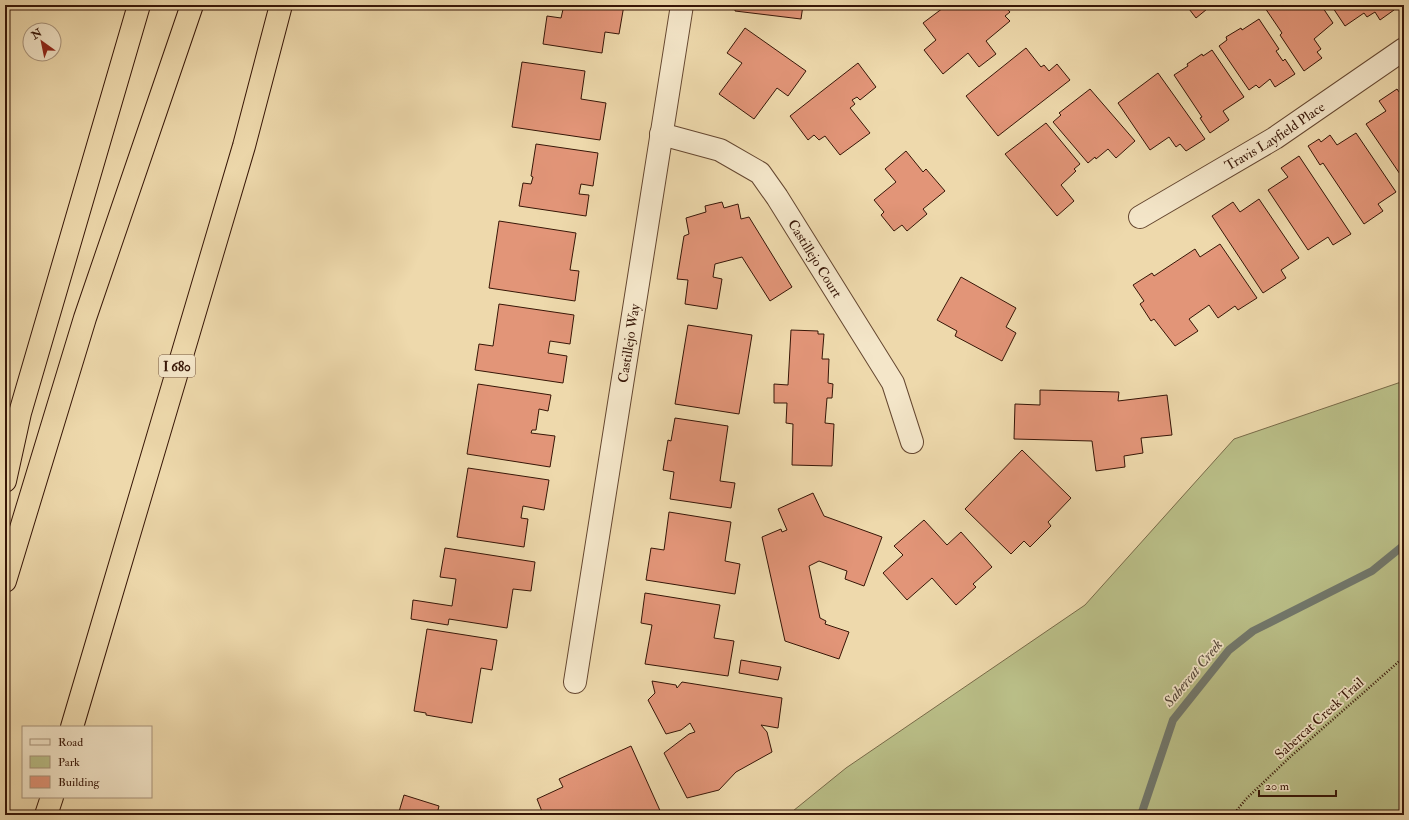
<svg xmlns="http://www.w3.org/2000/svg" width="1409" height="820" font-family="'IM FELL Double Pica',serif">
<rect width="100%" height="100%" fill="#eed9ac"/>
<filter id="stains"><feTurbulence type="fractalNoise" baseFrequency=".005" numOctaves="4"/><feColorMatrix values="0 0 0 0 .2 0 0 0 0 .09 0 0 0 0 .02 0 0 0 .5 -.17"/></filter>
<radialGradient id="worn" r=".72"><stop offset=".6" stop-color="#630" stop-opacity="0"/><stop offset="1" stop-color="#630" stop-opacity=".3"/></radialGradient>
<path fill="#babf88" stroke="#786a48" d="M1404,381V815H788L846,768L1085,605L1234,439Z"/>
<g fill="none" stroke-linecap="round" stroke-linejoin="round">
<path stroke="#72786c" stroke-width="8" d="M1141,815L1173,720L1229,650L1253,631L1372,571L1404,545"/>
</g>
<path fill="#e29578" stroke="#371607" d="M564,5H624L619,34L605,32L602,53L543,44L547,16L561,18Z
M735,5H803L801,19L735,11Z
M947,5H1004L1010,12L1005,16L1010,21L986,41L996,54L979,67L968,53L943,74L924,50L936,40L923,23Z
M1186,5H1212L1196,18Z
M1263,5H1321L1333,23L1314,39L1321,49L1317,52L1322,58L1304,71L1280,35L1282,33Z
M1331,5H1390L1394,10L1380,20L1375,12L1367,17L1364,13L1345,26Z
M1259,19L1279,49L1276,51L1283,61L1285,59L1295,74L1275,87L1270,79L1259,88L1256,85L1249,90L1219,46L1227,40L1226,37L1241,28L1242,30Z
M745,28L806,71L788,96L777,88L754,119L719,94L742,63L727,53Z
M1026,48L1041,67L1044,65L1049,71L1057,64L1070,80L998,136L966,96Z
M1212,50L1244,97L1223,111L1229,120L1210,133L1200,118L1202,117L1174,75L1188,66L1187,64L1202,54L1203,56Z
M522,62L585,71L581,99L606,103L600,140L512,127Z
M858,63L876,87L860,100L857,97L852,100L855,104L850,108L870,133L840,155L825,136L819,140L814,135L808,140L790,116Z
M1158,73L1205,139L1186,151L1180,144L1176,147L1169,137L1150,150L1118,103Z
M1090,89L1135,141L1116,158L1108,149L1096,159L1095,157L1088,163L1053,122L1061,115L1059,113Z
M1397,89L1404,99V180L1366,124L1386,111L1379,101Z
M1046,123L1080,164L1074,169L1076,171L1061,185L1074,201L1057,216L1005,154Z
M1356,133L1396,192L1378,204L1383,211L1364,224L1323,163L1320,165L1308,146L1319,139L1321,142L1330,135L1337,145Z
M536,144L598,153L593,186L581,184L579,194L589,195L586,216L519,206L523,183L531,184L533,177L531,176Z
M906,151L923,172L926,169L945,191L923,209L927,214L907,231L902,225L894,231L881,215L884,212L874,200L896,182L885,169Z
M1299,156L1351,234L1333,245L1328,237L1308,250L1268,190L1288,177L1281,168Z
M1259,199L1299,258L1281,270L1286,278L1263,293L1212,216L1233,202L1240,212Z
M722,202L724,208L738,204L741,219L749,217L792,287L770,301L742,257L715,264L713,277L722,279L717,309L685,304L688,280L677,279L684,236L689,234L686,218L706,212L705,206Z
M499,221L576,233L570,270L579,271L575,301L489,288Z
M1220,244L1257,298L1238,310L1235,306L1218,318L1209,305L1189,319L1198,331L1175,346L1154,319L1151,321L1140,304L1144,301L1133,285L1152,273L1154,276L1195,249L1200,257Z
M961,277L1016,308L1006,327L1016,333L1002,361L955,336L957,331L937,320Z
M499,304L574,315L570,344L550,341L548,353L567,356L563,383L475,370L479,344L493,346Z
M688,325L752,335L739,414L675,404Z
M791,330L818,331V334H824L822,359H829L828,383L833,384L832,398H827L825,423L834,424L832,466L792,465L793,424L786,423L787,403H774V384L788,385Z
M478,384L551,395L548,411L539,409L536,430H532L531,433L555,436L550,467L467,454Z
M1040,390L1119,392L1118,401L1167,395L1172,435L1141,438L1143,453L1124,456L1125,467L1096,471L1092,441L1014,439L1015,404L1040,405Z
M675,418L728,426L720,481L735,483L731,508L670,499L674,472L663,470L668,440L671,441Z
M1022,450L1071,498L1048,522L1051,526L1030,547L1024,541L1011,554L965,509Z
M468,468L549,480L544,510L523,506L521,518L528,519L524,547L457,537Z
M813,493L824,516L882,537L864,586L845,579L847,571L819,561L809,566L820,618L826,621L825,624L849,632L839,659L785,641L762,537L781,529L782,532L787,530L778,509Z
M669,512L731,522L725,561L740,564L735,594L646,580L651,548L664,550Z
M924,520L947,545L961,532L992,567L973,584L976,587L956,605L932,578L907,600L883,573L903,555L894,546Z
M445,548L535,562L531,591L513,589L507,628L449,619L448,625L411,619L413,600L452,606L456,579L440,577Z
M645,593L720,605L714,638L734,641L728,676L645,664L652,625L641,623Z
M427,629L497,640L492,670L481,668L472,723L426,715V713L414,711Z
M741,660L781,667L778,680L739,673Z
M652,681L676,685L677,688L682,682L782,698L778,728L761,725L767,732L772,752L736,772L719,790L687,798L664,753L689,734L695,732L690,723L681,730L666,734L648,700L655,693Z
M631,746L662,815H628L626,811L617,815H542L543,814L537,799L563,787L559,779Z
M404,795L439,806L437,814L441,815H398Z"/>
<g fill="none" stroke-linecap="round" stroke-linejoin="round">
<g stroke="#654730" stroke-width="24">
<g id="minor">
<path id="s1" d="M661,134L720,150L760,173L777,197L893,383L912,442"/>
<path id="s2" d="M1140,217L1275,138L1404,49"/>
<path id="s3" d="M575,682L682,5"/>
</g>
</g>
<g stroke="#371607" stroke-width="24">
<path id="motorway" d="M5,481L20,413L139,5
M5,581L85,318L192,5
M72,727L244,146L281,5
M46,815L52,797"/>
</g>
<path stroke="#371607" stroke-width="2.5" stroke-dasharray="1 2" stroke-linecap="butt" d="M1233,815L1246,799L1289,758L1404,657"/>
<use href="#minor" stroke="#f4e6c9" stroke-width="22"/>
<use href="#motorway" stroke="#eed9ac" stroke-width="22"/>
</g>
<g text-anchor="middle" stroke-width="3.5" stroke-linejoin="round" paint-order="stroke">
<rect fill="#f4e6c9" stroke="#705441" stroke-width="1" x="159" y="355" width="36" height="22" rx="3"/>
<g font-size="13" font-weight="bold" fill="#371607">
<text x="177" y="371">I 680</text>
</g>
<g font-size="14" fill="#371607" stroke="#f4e6c9">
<text dy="5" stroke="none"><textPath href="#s2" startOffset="157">Travis Layfield Place</textPath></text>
<text dy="5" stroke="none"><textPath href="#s1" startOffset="209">Castillejo Court</textPath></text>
<text dy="5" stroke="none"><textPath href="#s3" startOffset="343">Castillejo Way</textPath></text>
<text transform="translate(1319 718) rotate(-42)" y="5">Sabercat Creek Trail</text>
</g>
<g font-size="15" font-style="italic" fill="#55473a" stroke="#f4e6c9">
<text transform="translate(1193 673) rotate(-50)" y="5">Sabercat Creek</text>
</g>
</g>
<rect width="1409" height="820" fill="none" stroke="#eed9ac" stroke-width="20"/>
<rect x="6" y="6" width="1397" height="808" fill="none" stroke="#371607" stroke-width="2"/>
<rect x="10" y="10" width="1389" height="800" fill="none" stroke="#371607"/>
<rect x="22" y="726" width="130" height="72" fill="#f4e6c9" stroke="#a8937b"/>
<rect x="30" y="739" width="20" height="6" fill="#f4e6c9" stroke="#a8937b"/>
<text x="58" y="746" font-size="12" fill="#371607">Road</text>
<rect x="30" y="756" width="20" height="12" fill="#babf88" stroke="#a8937b"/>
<text x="58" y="766" font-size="12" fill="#371607">Park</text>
<rect x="30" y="776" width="20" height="12" fill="#e29578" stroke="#a8937b"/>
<text x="58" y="786" font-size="12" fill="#371607">Building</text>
<g transform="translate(42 42) rotate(327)"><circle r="19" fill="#f4e6c9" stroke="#a8937b"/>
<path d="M0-3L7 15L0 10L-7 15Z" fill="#8f2418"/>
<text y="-6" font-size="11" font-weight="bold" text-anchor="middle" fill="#371607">N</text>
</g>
<path d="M1259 790v6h77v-6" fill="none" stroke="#371607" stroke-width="2"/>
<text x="1265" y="790" font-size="12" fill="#371607" stroke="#f4e6c9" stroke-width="3" paint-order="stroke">20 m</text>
<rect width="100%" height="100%" filter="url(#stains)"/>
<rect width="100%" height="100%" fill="url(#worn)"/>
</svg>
